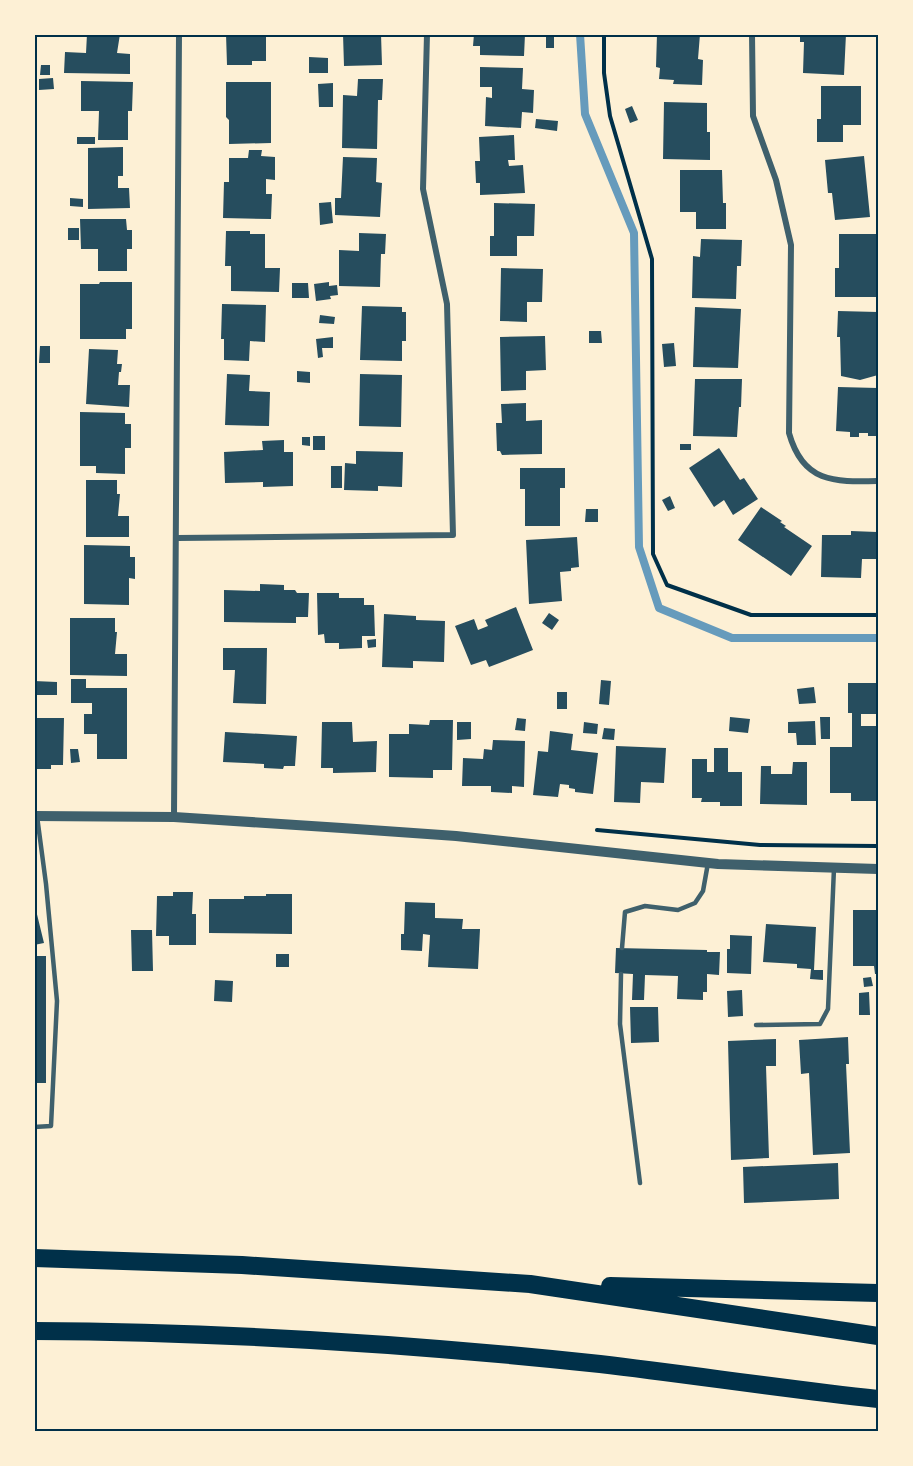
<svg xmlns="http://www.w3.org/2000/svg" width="913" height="1466" font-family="Inter,sans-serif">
<rect width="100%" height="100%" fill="#fdf0d5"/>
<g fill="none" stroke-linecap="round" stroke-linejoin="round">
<path stroke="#669bbc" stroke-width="8" d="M580,34L585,114L634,233L639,547L659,608L732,638H878"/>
</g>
<path fill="#264d5e" d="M87,34H120L117,53L130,54V74L64,73L65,52L86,53Z
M226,34H266V61H252V65H227Z
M343,34H381L382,65L344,66Z
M474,34H525L524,56L480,55V46H473Z
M546,34H554V48H546Z
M657,34H700L698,59L703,60L702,85L673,84L674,80L659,79L660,68L656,67Z
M800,34H846L844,75L803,73L804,42H800Z
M309,57L328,58V73H309Z
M41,65H50V75H40Z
M480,67L523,68L522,89L534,90L533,113L522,112L521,128L485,126L486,97L492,98V87H480Z
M53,78L54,89L39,90V79Z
M358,79H383L382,100H378L377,149L342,148L343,95L357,96Z
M81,81L133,82L132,111H128V140H98L99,111H81Z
M226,82H271V143L229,144V120L226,117Z
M333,83V107H319L318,84Z
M821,86H861V125H843V142H817V119H821Z
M664,102L707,103V132H710V160L663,159Z
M632,106L638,120L630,123L625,109Z
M536,119L558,121L557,131L535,128Z
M514,135L515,160H508L509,166L523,165L525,193L480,195V183H476L475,161H480L479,137Z
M77,137H95V144H77Z
M123,147V176H118V188H129L130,208L88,209V148Z
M249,150H262L261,156L275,157V180L266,179V194H272L271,219L223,218L224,182H229V158H248Z
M864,156L870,217L835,220L832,193H828L825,160Z
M343,157L377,158L376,182L382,183L380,217L335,215V198H341Z
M680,170H722L723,203H726V229H696V212H680Z
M70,198L83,199V207L70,206Z
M331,202L333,223L320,225L319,203Z
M494,203L535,204L534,236H517V256H490V236H494Z
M80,219H126L127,230H132V249H127V271H98V249H81Z
M68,228H79V240H68Z
M226,231H250V234H265V268H280L279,292L231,291V266H225Z
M359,233L386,234L385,254H381L380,287L339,286V250L359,251Z
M839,234H877L878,297H835V268H839Z
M701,239L742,240L741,266H737L736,299L692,298L693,256L700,257Z
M501,268L543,269L542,302H527V322L500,321Z
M100,282H132V329H126V339H80V284H99Z
M329,282V286L337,285L338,295L330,296L331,299L316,301L314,284Z
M292,283H308L309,298H292Z
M222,304L266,305L265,342L250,341L249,361L224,360V339H221Z
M362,306L402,307V312H406V341H402V361L360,360Z
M695,307L741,309L738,368L693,367Z
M838,311L878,312V375L860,380L841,376L840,337H837Z
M320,315L335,317L334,324L319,323Z
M589,331H601L602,343H589Z
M545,336L546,370L526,371V390L501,391L500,337Z
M333,337V348H322L323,357L318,358L316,339Z
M674,343L676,366L664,367L662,344Z
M40,346H50V363H39Z
M89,349L118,350L117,364H122L121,372H119L118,385H130L129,407L86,404Z
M297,371L310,372V383L297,382Z
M227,374L250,375L249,391L270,392L269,426L225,425Z
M360,374L402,375L401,427L359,426Z
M695,379H742L741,407H739L737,437L693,436Z
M838,387L878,388V436H868V433H859V437H850V432L836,431Z
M526,403V421L542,420V454L502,455L500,451H497L496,423H502L501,404Z
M80,412L125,413V424H131V448H125V474L96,473V466H80Z
M313,436H325V450H313Z
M302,437H310V446L302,445Z
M284,440V452H293V486L263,487V482L225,483L224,452L263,450L262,441Z
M680,444H691V450H680Z
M719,448L740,480L744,478L758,499L733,515L724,500L714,507L689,468Z
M356,451L403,452L402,487L378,486V491L344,490L345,463L356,464Z
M331,466H342V488H331Z
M520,468H565V488H560V526H525V489H520Z
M86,480H117V494H120L118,516H129V537H86Z
M670,496L675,508L668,511L662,500Z
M761,507L782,521L780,522L786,526L784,527L812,546L791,576L738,540Z
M586,509H598V522H585Z
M851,531L877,532V559H862L861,578L821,577L822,535H851Z
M577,537L579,567L571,568V571L560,572L562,601L529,604L526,540Z
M84,545L130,546V557H135V579L129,578V605L84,604Z
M260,584L284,585V590H295L297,593H309L308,617H296V623L224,622V590L260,591Z
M317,593H339V598H364V605H374L375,636H362V648L339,649V643H325L324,634L318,635Z
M516,607L533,650L489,667L486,660L471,665L455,626L474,619L478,630L488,626L485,620Z
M549,613L559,620L552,630L542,623Z
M384,614L416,616V620L445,621L444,662L413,661V668L382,667Z
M70,618H115V632H117L115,654H127V676L70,675Z
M376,639V647L368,648L367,640Z
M223,648H267L266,704L233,703L235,670H223Z
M71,679H86V688H127V759H97V734H84V714H92V703H71Z
M601,680L611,681L609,705L599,704Z
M34,681L57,682V695H34Z
M848,683H877L878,714H861V726H878V801H851V793H830V747H852V713H848Z
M814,687L816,703L799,704L797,689Z
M557,692H567V709H557Z
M730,717L750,719L748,733L729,731Z
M820,717H830V739H821Z
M34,718H64L63,765H51V769H34Z
M517,718L526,719L525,731L515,730Z
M430,720H453L452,770H433V778L389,777V734H409V724L429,725Z
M815,721L816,745H797L796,733H788V722Z
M322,722H352L353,742L377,741L376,772L333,773V768H321Z
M457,722H471V739L457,740Z
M584,722L598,724L597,734L583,733Z
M604,728L615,729L614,740L602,739Z
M550,731L573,734L571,750L598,753L593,794L575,792V789L569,788V785L560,784L558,797L533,795L538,751L548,752Z
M225,732L297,736L295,766H284L283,769L264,768V764L223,762Z
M493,740L525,741L524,787L512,786V793L491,792V786H462L463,758L483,759L484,749L492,750Z
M616,746L666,748L664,783L641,782L640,803L614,802Z
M714,748H728V772H742V806H720V802H701L702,798H692V759H707V772H714Z
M70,749H78L80,762L71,763Z
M793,762H807V805L760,804L761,766H771V774H792Z
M173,892H193L192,914H196V945H169V936H156L157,896H173Z
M266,894H292V934L209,933V899H244V896H266Z
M34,902L44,943L34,945Z
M405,902L435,903V918L463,919L462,929H480L478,969L428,967L430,935L423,934L422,951L401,950V934H404Z
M853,910H878V974H875L874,966H853Z
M766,924L816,927L814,970H823V980L810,979L811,969L797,968V964L763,962Z
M131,930H152L153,971H132Z
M730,935L752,936L751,974L727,973V949H730Z
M616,948L707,950V952H720L719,975L707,974V992H703V1000L677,999L678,976L645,975L644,1000H632L633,974L615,973Z
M276,954H289V967H276Z
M34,956H46V1083H34Z
M871,977L873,986L864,987L863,978Z
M215,980L233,981L232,1002L214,1001Z
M742,990L743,1016L728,1017L727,991Z
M869,992L870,1015H859V993Z
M630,1007H658L659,1042L631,1043Z
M848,1037L849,1064H846L850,1153L813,1155L809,1073L801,1074L799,1040Z
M776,1039V1066H766L769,1158L731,1160L728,1041Z
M838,1163L839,1199L744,1203L743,1167Z"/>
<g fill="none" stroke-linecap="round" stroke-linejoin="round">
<path stroke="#003049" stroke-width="4" d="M604,34V73L610,116L652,259L653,554L667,585L751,615H878
M597,830L760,845L878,846"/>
<path stroke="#3f606c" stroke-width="4.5" d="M622,948L625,912L645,906L678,910L695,903L703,891L708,863
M621,974L620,1024L640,1183
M756,1025L820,1024L828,1009L834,868
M34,1127L51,1126L57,1001L46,884L37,816"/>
<path stroke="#3f606c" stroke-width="6" d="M752,34L753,116L776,180L791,245L789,433C803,483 834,482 878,481
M177,538L453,535L447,304L423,189L427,34
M174,817L179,34"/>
<path stroke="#3f606c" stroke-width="10" d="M34,816L174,817L342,828L456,836L718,864L878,869"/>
<path stroke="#003049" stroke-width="18" d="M34,1258L242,1265L530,1284L878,1336
M610,1286L878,1293
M34,1331C223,1332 412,1344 600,1364C693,1375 785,1389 878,1399"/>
</g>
<rect width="913" height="1466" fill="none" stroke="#fdf0d5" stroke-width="72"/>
<rect x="36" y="36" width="841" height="1394" fill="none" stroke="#003049" stroke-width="2"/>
</svg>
